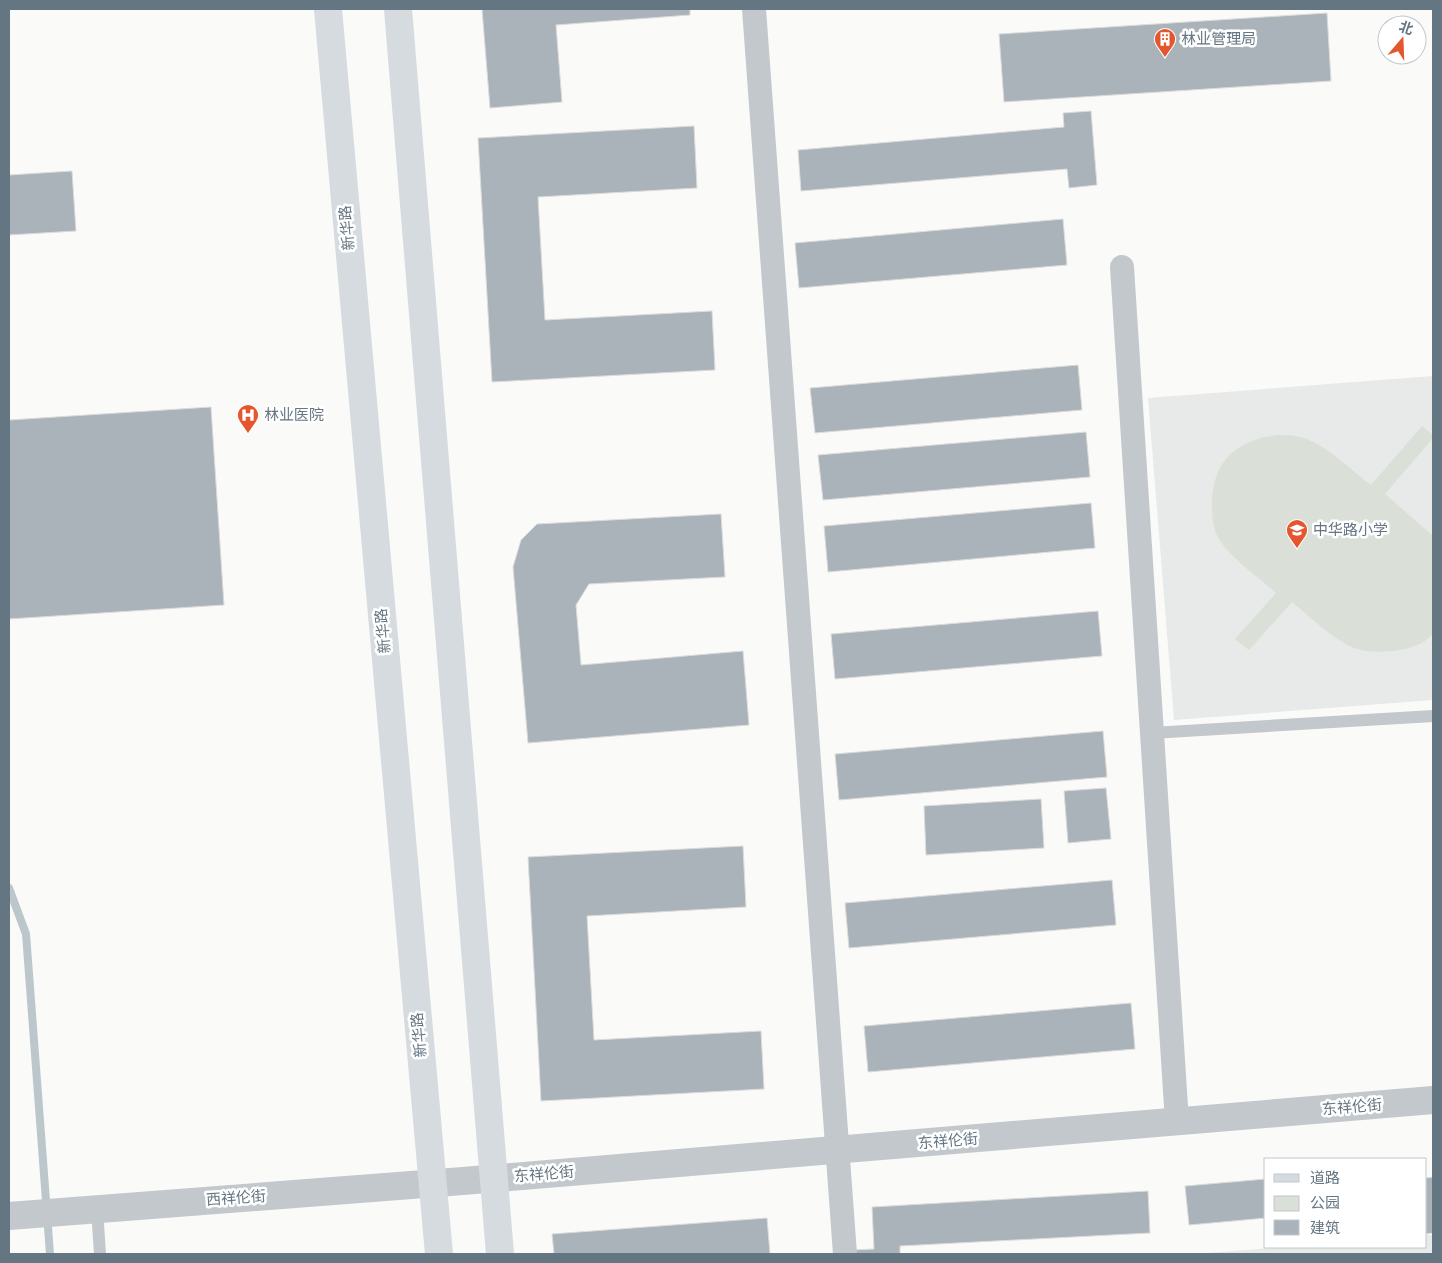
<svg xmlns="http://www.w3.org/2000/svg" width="1442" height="1263" font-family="'Work Sans','Noto Sans SC',sans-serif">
<rect width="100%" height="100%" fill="#fafaf8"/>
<path fill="#e8e9e9" d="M1433,376V700L1174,720L1148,398Z
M1426,1235H1433V1254H1195L1286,1247H1426Z"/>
<path fill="#dadfd7" d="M1422,426L1433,435V438L1385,494L1433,536V633C1427,643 1411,648 1400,650C1386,652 1371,653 1358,649C1339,645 1308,615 1292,602L1249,650L1235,639L1276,593C1259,577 1221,552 1215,530C1210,513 1211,486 1219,470C1233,440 1280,427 1309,440C1332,450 1351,470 1371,485Z"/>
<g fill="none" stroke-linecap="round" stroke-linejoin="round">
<path stroke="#bbc7cb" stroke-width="8" d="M9,888L26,934L50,1254"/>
</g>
<path fill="#aab3b9" stroke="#dcdcda" d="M482,9H690V15L556,25L562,102L490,108Z
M1327,13L1331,81L1004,102L999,34Z
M1091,111L1097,185L1069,188L1067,169L801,191L798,150L1064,127L1063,113Z
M694,126L697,188L538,197L545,320L712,311L715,370L492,382L478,138Z
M72,171L76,231L9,235V175Z
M1063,219L1067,265L799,288L795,243Z
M1078,365L1082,410L815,433L810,388Z
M211,407L224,605L9,619V420Z
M1086,432L1090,477L823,500L818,455Z
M1091,503L1095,548L828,572L824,526Z
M721,514L725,577L589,584L576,605L581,665L743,651L749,725L528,743L513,567L521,540L537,524Z
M1098,611L1102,656L835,679L831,634Z
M1103,731L1107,777L839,800L835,754Z
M1106,788L1111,839L1068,843L1064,791Z
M1041,799L1044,848L926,855L924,806Z
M743,846L746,907L587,916L594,1040L761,1031L764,1089L541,1101L528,857Z
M1112,880L1116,925L849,948L845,903Z
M1131,1003L1135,1049L868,1072L864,1026Z
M1433,1177V1233L1426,1234V1178Z
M1266,1179V1218L1189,1225L1185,1186Z
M1148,1191L1150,1233L900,1246V1254H854L853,1250L874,1249L872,1207Z
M767,1218L770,1254H554L552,1234Z"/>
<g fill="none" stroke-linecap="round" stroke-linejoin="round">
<path stroke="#c3c8cc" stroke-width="12" d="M1152,733L1433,716
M97,1209L100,1254"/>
<path stroke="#c3c8cc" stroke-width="24" d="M754,9L845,1254
M1122,267L1177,1122"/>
<path stroke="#c3c8cc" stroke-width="28" d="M9,1216L463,1181L1433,1100"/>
<path stroke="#d6dbdf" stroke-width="28" d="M328,9L439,1254
M398,9L500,1254"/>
</g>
<defs>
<g id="building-pin" transform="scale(1.125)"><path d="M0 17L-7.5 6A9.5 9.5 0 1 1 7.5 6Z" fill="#e4572e" stroke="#fff"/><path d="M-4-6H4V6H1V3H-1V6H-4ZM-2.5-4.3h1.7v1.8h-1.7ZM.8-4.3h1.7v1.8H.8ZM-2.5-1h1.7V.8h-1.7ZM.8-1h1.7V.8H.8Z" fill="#fff"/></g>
<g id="hospital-pin" transform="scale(1.125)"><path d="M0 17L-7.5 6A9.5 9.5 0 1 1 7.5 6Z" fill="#e4572e" stroke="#fff"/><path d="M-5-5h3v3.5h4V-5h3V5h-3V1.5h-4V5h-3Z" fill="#fff"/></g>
<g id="school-pin" transform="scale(1.125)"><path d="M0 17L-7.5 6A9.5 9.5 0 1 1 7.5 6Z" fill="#e4572e" stroke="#fff"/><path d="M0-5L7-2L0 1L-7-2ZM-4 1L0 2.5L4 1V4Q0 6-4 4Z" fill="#fff"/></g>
</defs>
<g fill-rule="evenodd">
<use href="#building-pin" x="1165" y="39"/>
<use href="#hospital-pin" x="248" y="415"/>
<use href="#school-pin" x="1297" y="530"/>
</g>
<g text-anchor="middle" stroke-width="5" stroke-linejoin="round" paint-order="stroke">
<g font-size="15" fill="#657683" stroke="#fff" text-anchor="start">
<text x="1181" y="44">林业管理局</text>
<text x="264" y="420">林业医院</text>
<text x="1313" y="535">中华路小学</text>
</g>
<g font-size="15" fill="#657683" stroke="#fff">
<text transform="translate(347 228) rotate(-95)" y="5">新华路</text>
<text transform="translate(383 631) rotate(-95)" y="5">新华路</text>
<text transform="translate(419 1035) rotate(-95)" y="5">新华路</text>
<text transform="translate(1352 1107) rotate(-5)" y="5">东祥伦街</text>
<text transform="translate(948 1141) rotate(-5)" y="5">东祥伦街</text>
<text transform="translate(544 1174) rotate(-5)" y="5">东祥伦街</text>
<text transform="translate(236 1198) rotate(-4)" y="5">西祥伦街</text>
</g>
</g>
<rect width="1442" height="1263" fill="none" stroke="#657683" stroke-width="20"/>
<rect x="1264" y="1158" width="162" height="90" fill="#ffffff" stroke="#c1c8cd"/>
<rect x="1274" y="1174" width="25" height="8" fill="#d6dbdf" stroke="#c1c8cd"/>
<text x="1310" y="1183" font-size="15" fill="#657683">道路</text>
<rect x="1274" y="1196" width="25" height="15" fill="#dadfd7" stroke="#c1c8cd"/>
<text x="1310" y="1208" font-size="15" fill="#657683">公园</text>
<rect x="1274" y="1220" width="25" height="15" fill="#aab3b9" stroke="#c1c8cd"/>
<text x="1310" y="1233" font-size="15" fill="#657683">建筑</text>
<g transform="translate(1402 40) rotate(19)"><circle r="24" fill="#ffffff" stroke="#c1c8cd"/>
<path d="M0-4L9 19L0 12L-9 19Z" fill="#e4572e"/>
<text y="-8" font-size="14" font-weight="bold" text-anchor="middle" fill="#657683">北</text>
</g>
</svg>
